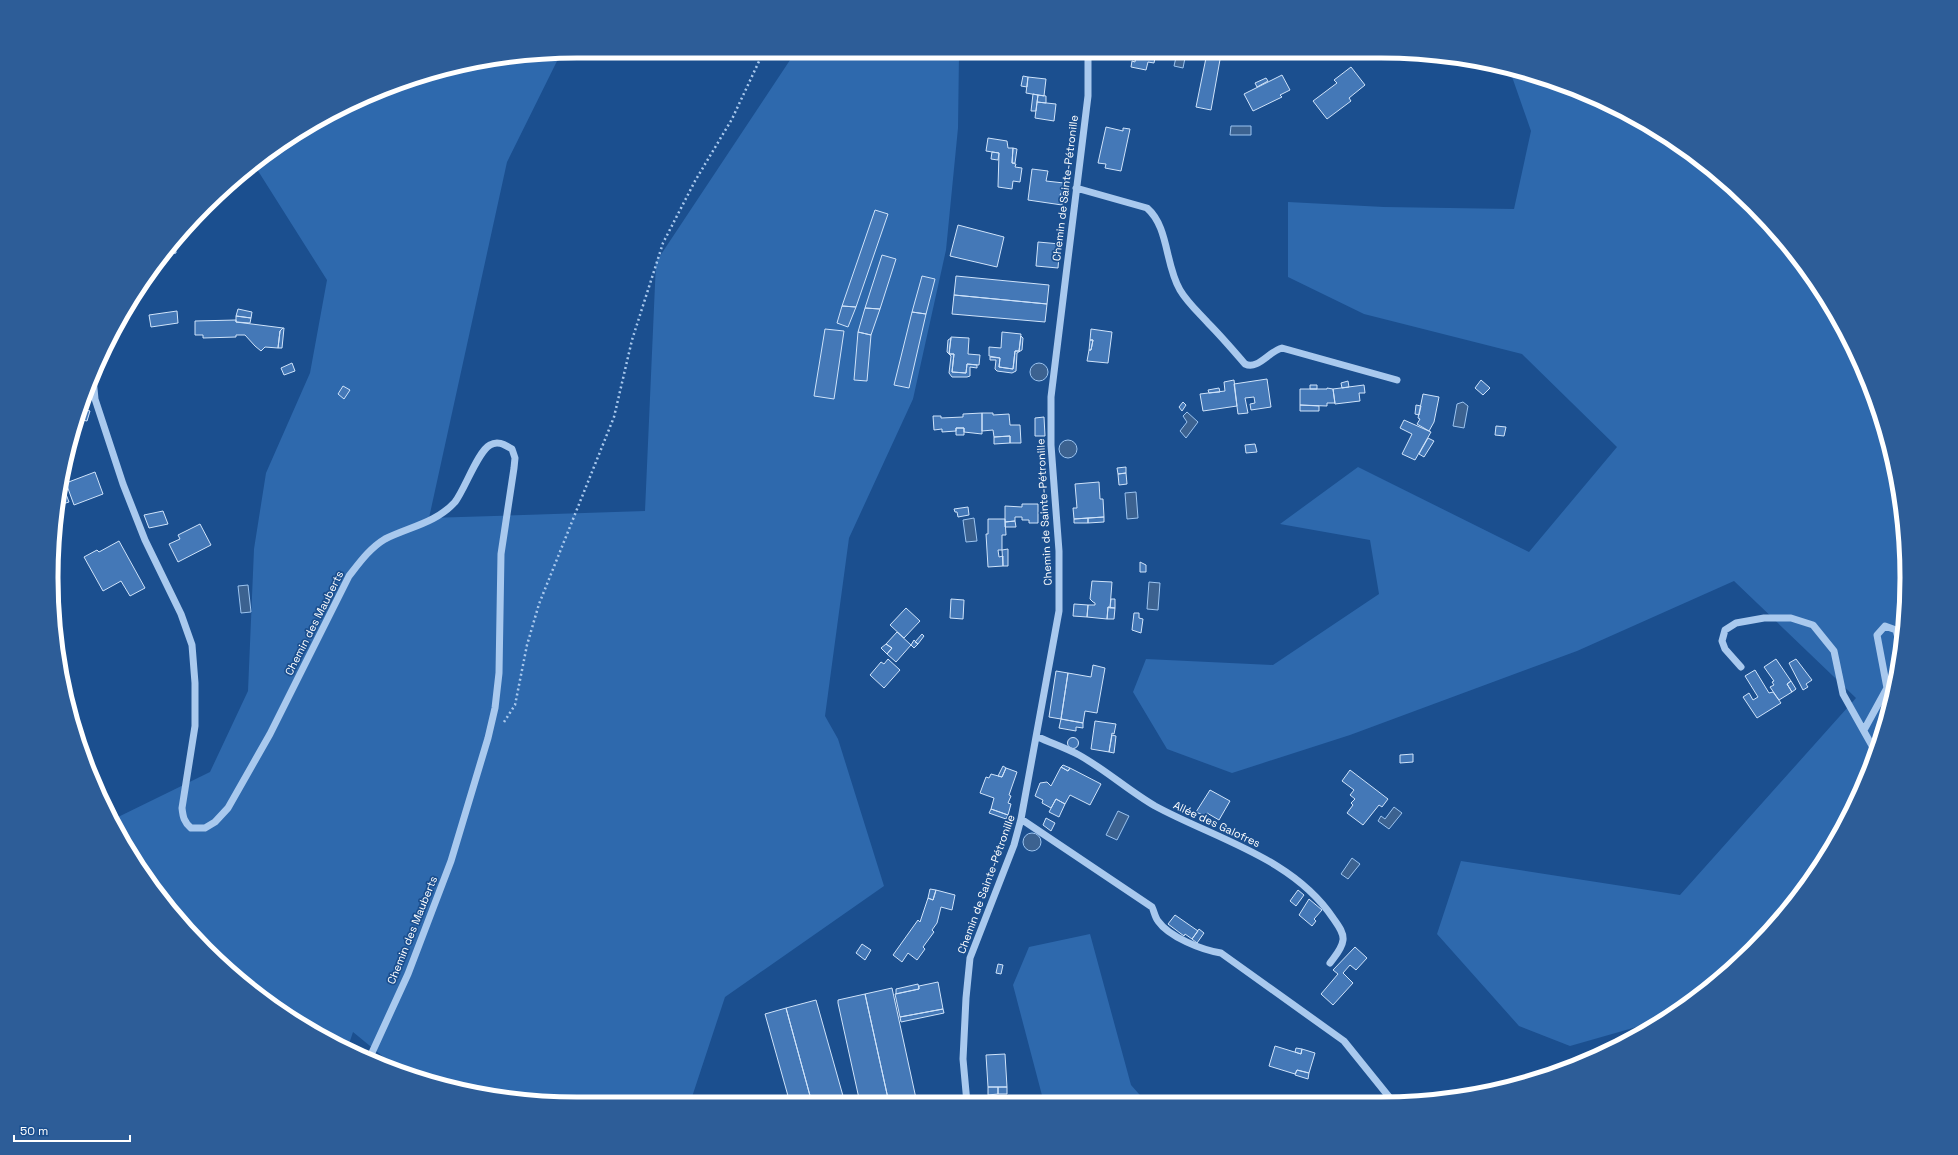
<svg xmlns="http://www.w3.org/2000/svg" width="1958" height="1155" font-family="'Space Grotesk',sans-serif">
<rect width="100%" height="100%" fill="#1b4f8f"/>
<path fill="#2e69ad" d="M794,54H959L958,128L946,250L913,399L849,538L825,716L838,739L884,886L725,997L690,1103H543L408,1076L403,1073L353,1032L348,1047L285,1015L230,973L160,898L114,819L210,772L248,691L254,549L266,473L310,373L327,280L253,163L344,105L408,79L479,62L485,64C507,51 535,55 560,55L507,162L429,518L645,511L656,262Z
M1510,71L1550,79L1673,140L1753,205L1818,285L1867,376L1897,475L1907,577L1897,680L1867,779L1818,870L1753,950L1661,1020L1570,1046L1519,1026L1437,934L1461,861L1680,895L1856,698L1734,581L1577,651L1350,735L1232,773L1167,749L1133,692L1146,659L1273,665L1379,594L1370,540L1280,524L1358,467L1529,552L1617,447L1522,354L1364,314L1288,277V202L1384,207L1514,209L1531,131Z
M1090,934L1131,1085L1147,1103H1044L1013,985L1029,947Z"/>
<path fill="#3c6290" stroke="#9cc4f0" d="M1177,53H1186L1183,68L1174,66Z
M1231,126H1251V135H1230Z
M1030 372a9 9 0 1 1 18 0a9 9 0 1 1-18 0Z
M1463,402L1468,406L1464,428L1453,426L1457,404Z
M1187,412L1198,422L1186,438L1180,431L1187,422L1183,416Z
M1059 449a9 9 0 1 1 18 0a9 9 0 1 1-18 0Z
M1136,492L1138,518L1127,519L1125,493Z
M974,518L977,541L966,542L963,520Z
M1149,582L1160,583L1158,610L1147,609Z
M248,585L251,612L241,613L238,586Z
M1394,807L1402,813L1389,829L1378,821L1381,816L1385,819Z
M1118,811L1129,816L1117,840L1106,835Z
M1023 842a9 9 0 1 1 18 0a9 9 0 1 1-18 0Z
M1352,858L1360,864L1348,879L1341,874Z"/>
<path fill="#4478b7" stroke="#cfe3fa" d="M1136,53H1156L1154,63L1148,62L1146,70L1131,67L1132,61L1135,62Z
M1207,53L1221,54L1211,110L1196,107Z
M1351,67L1365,85L1349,98L1351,101L1327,119L1313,101L1337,83L1334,80Z
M1282,75L1290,90L1280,95L1282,97L1253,111L1244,94Z
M1023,76L1028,77L1027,87L1021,86Z
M1028,77L1046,79L1044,96L1026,93Z
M1266,78L1268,81L1257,87L1255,83Z
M1033,94L1038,95L1036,111H1031Z
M1038,95L1046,96V103L1037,102Z
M1037,102L1056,104L1054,121L1035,118Z
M1106,127L1123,131V128L1130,129L1121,171L1105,168L1106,164L1098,163Z
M988,138L1007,141L1008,148H1013L1012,163L1016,164L1015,167L1022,168L1020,182L1013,181L1012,189L998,187L999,153L986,151Z
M1013,148L1017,149L1015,163H1012Z
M992,152L999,153L998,160L991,159Z
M1032,169L1048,171L1046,181L1064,183L1063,193H1061L1060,195H1063L1062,205L1028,200Z
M875,210L888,214L856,307L842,306Z
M958,225L1004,237L997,267L950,256Z
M175,242L176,253L164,255Z
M1038,242L1060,244L1058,268L1036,266Z
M882,255L896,259L880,309L865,308Z
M159,261L160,268L152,270Z
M922,276L935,279L926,314L912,312Z
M956,276L1049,285L1047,304L954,295Z
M954,295L1047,304L1045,322L952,314Z
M842,306L856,307L848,327L837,323Z
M865,308L880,309L871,335L858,332Z
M238,309L252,312L251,318L236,316Z
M177,311L178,323L151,327L149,315Z
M912,312L926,314L909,388L894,385Z
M236,316L251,318L250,323L236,322Z
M236,320V322L283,328L280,331L278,348L265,347L261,351L255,346L245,335H236V337L203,338V335H195V321Z
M283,328H284L282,348H278L280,331Z
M825,329L844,331L834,399L814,396Z
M1091,329L1112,332L1108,363L1087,361L1089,350H1091L1093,340H1090Z
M858,332L871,335L867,381L854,380Z
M1002,332L1021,334L1019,351H1015L1013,369L999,367L1000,358L989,356V347L1001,348Z
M1021,336L1023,338L1022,350L1017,353L1016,371L1012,373L997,371L995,369L996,360H990V357L1000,358L999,367L1013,369L1015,351H1019Z
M951,337L969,338L968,354L980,355L979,365L967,364L966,373L952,372L954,354H949Z
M951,338L949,354H954L952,372L966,373L967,364L977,365V368L970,367V376L967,377H952L949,373L951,356L947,352L948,340Z
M1090,340H1093L1091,350H1089Z
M292,363L295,371L284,375L281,368Z
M1267,379L1271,407L1251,410L1250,404L1255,403L1254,397L1245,398L1248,413L1238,414L1234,384Z
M1234,380L1237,406L1203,411L1200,394L1225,391L1224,382Z
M1481,380L1490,388L1483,395L1475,388Z
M1348,381L1349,387L1342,388L1341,383Z
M1310,385H1317V389H1310Z
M1364,385L1365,393H1359L1360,401L1335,404L1333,389Z
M343,386L350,390L344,399L338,394Z
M1219,388L1220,392L1209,393L1208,390Z
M1327,388L1333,389L1335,403H1327V406L1300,405V389H1327Z
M1423,394L1439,397L1434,422L1429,431L1417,424L1420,419L1418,418Z
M1183,402L1186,405L1182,411L1179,407Z
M1300,405L1319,406V411H1300Z
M1416,405L1421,406L1419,415L1415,414Z
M81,409L90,411L87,421L77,419Z
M982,413V434L964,432V428H956V431L942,432V429L934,430L933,416H941V418L963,417V414Z
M982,413H993V415L1009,414L1010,425H1020L1021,443H1010V436L994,437L993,430L982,431Z
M1044,417L1045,436H1035V418Z
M1404,420L1431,432L1415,460L1402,454L1412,434L1400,428Z
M1496,426L1506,427L1504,436L1495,435Z
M956,428H964V435H956Z
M1010,436V443L994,444V437Z
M1428,438L1434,441L1424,457L1419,454Z
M1255,444L1257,452L1246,453L1245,445Z
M1126,467V473L1118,474L1117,468Z
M95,472L103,494L74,505L66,483Z
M1126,473L1127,484L1119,485L1118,474Z
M61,481L69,502L56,506Z
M1099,482L1100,499H1103L1104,517L1074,519L1073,508H1077L1075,484Z
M1022,504H1038V523H1029V520H1022V517H1015V521L1005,522V506L1022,507Z
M968,507L969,515L958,517L957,512H955L954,509Z
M163,511L168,524L149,528L144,515Z
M1104,517V522L1088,523V518Z
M1088,518V523H1074V519Z
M988,519H1005L1006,535H1002V550H998L999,557L1003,556V566L988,567L986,534H988Z
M1015,521L1016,527H1005V522Z
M200,524L211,545L178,562L169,544L180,539L178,535Z
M119,541L145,588L130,596L121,581L103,591L84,557L97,550L99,552Z
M1008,549V566H1003L1002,550Z
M1140,562L1146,565V572H1140Z
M1092,581L1112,582L1110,608L1108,607L1107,619L1087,617L1088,605H1095V603L1093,602L1090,599Z
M951,599L964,600L963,619L950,618Z
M1111,599H1115V608H1110Z
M1074,604L1088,605L1087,617L1073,616Z
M1108,607L1115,608L1114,619H1107Z
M906,608L920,621L904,638L890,625Z
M1134,613H1139V618L1143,619L1141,633L1132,630Z
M897,632L911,645L896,662L887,654L892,648L886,644Z
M922,634L924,636L918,644L915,642Z
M914,640L918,644L914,648L911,645Z
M886,644L892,648L887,654L881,648Z
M888,659L900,670L884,688L870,675L881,662L884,664Z
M1776,659L1791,681L1787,684L1792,692L1779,700L1770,687L1774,685L1772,682L1774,681L1764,667Z
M1796,659L1812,680L1806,684L1808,687L1803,690L1789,663Z
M1093,665L1105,668L1097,713L1085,711L1083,723L1061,719L1068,673L1091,677Z
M1755,670L1769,693L1773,692L1781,703L1757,718L1743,697L1749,693L1753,700L1758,697L1745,676Z
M1056,671L1068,673L1061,719L1049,717Z
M1791,681L1796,689L1792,692L1787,684Z
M1061,719L1083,723V728L1076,727V731L1059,728Z
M1095,721L1116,724L1114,734L1112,733L1109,752L1091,749Z
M1112,735L1116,736L1114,753L1109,752Z
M1067.5 743a5.5 5.5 0 1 1 11 0a5.5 5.5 0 1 1-11 0Z
M1413,754V762L1400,763V755Z
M1063,765L1070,768L1068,771L1061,767Z
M1003,766L1006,768L1002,777L998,776Z
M1061,767L1068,771L1070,768L1101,784L1090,805L1070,795L1065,804L1056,799L1051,808L1042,803L1043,800L1035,796L1040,783L1047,782L1051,786Z
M1006,768L1017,772L1009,795L1011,796L1008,803L1011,804L1008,815L991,809L994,798L980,793L986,777L989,778L991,774L1002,777Z
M1350,770L1388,799L1382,807L1379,805L1363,825L1347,813L1353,805L1351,803L1355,799L1350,795L1354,790L1342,781Z
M1210,790L1230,801L1219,820L1207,813L1205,816L1196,812Z
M1056,799L1065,804L1059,817L1049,812Z
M991,809L1008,815L1006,819L989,813Z
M1046,818L1055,823L1051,831L1043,825Z
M930,889L936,890L933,900L928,898Z
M936,890L955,895L952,910L941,907L937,923L932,930L934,932L923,947L925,949L917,960L908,953L902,962L893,955L918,920L920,922L928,898L933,900Z
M1298,890L1304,895L1296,906L1290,901Z
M1309,899L1322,910L1314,919L1316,921L1312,926L1299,915Z
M1175,915L1198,931L1192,939L1185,934L1184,936L1168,924Z
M1199,929L1204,933L1197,943L1192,939Z
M862,944L871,950L865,960L856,953Z
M1355,947L1367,958L1356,970L1350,965L1343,973L1353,983L1333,1005L1321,994L1338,974L1333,970Z
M998,964L1003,965L1001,974L996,973Z
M938,982L943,1009L900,1017L895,994L919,989V986Z
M918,984L919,989L896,994V989Z
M892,988L917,1103H889L865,994Z
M865,994L889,1103H860L838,1003V1000Z
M816,1000L845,1103H812L786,1008Z
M786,1008L812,1103H790L765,1014Z
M943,1009L944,1013L901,1022L900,1017Z
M1275,1046L1301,1054L1302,1049L1315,1053L1309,1073L1297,1070L1295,1074L1269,1066Z
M1296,1048L1302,1049L1301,1054L1295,1052Z
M1005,1054L1007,1087H988L986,1055Z
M1297,1070L1309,1073L1308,1079L1295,1075Z
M988,1087H998V1094L988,1095Z
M998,1087H1007V1094H998Z"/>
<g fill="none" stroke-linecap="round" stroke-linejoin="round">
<path stroke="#a9c9ee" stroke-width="2.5" stroke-dasharray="2 3" stroke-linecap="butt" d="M504,722L515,705L527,645L539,604L614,417L632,340L663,243L695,181L732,119L762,55"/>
<path stroke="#a9c9ee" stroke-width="7" d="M1076,188L1147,208C1169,227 1165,265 1180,290C1187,302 1198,312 1208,323C1221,336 1233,350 1245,364C1258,370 1268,352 1282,348L1397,380
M93,378L95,399L123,484L145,540L181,614L192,645L195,683V726L182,808C183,817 184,822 191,828H205L215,822L228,808L270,734L349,576C360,562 370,548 385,539C409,527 436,523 455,502C465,489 478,451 490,445C498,440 505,445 512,449L515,458L514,468L501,554L499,673L495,708L488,738L451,861L408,974L370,1057
M1741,667L1725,649L1722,641L1725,630L1736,623L1764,618H1791L1813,625L1834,651L1843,694L1875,751
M1864,730L1887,688L1877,635L1885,626L1896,630L1900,645
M1038,737C1051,743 1066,748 1079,755C1106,770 1129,791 1155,806C1216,839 1293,858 1333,918C1337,924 1344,932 1343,940C1342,949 1335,956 1330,963
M1021,819L1152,907C1154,911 1155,917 1158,921C1169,937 1202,950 1221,953L1344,1041L1394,1103
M967,1103L963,1059L966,998L970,958L1014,845L1021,819L1059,611V551L1051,445V397L1088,96V53"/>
</g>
<g text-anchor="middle" stroke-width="3.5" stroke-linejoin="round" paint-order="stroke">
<g font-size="11" fill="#fff" stroke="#1b4f8f">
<text transform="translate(1065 188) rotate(-83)" y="4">Chemin de Sainte-Pétronille</text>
<text transform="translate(1044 512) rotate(-93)" y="4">Chemin de Sainte-Pétronille</text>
<text transform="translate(314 623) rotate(-63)" y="4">Chemin des Mauberts</text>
<text transform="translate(1217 824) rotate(25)" y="4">Allée des Galofres</text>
<text transform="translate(986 884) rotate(-70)" y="4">Chemin de Sainte-Pétronille</text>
<text transform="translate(412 930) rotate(-68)" y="4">Chemin des Mauberts</text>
</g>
</g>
<path d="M0 0H1958V1155H0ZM577 58H1381A519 519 0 0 1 1900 577V578A519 519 0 0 1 1381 1097H577A519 519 0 0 1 58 578V577A519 519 0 0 1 577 58Z" fill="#2d5d98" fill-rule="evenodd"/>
<path fill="none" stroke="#fff" stroke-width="5" d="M577 58H1381A519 519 0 0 1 1900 577V578A519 519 0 0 1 1381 1097H577A519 519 0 0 1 58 578V577A519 519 0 0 1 577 58Z"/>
<path d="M14 1135v6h116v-6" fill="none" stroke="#ffffff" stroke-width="2"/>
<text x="20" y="1135" font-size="12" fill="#ffffff" stroke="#1b4f8f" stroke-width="3" paint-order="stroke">50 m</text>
</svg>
